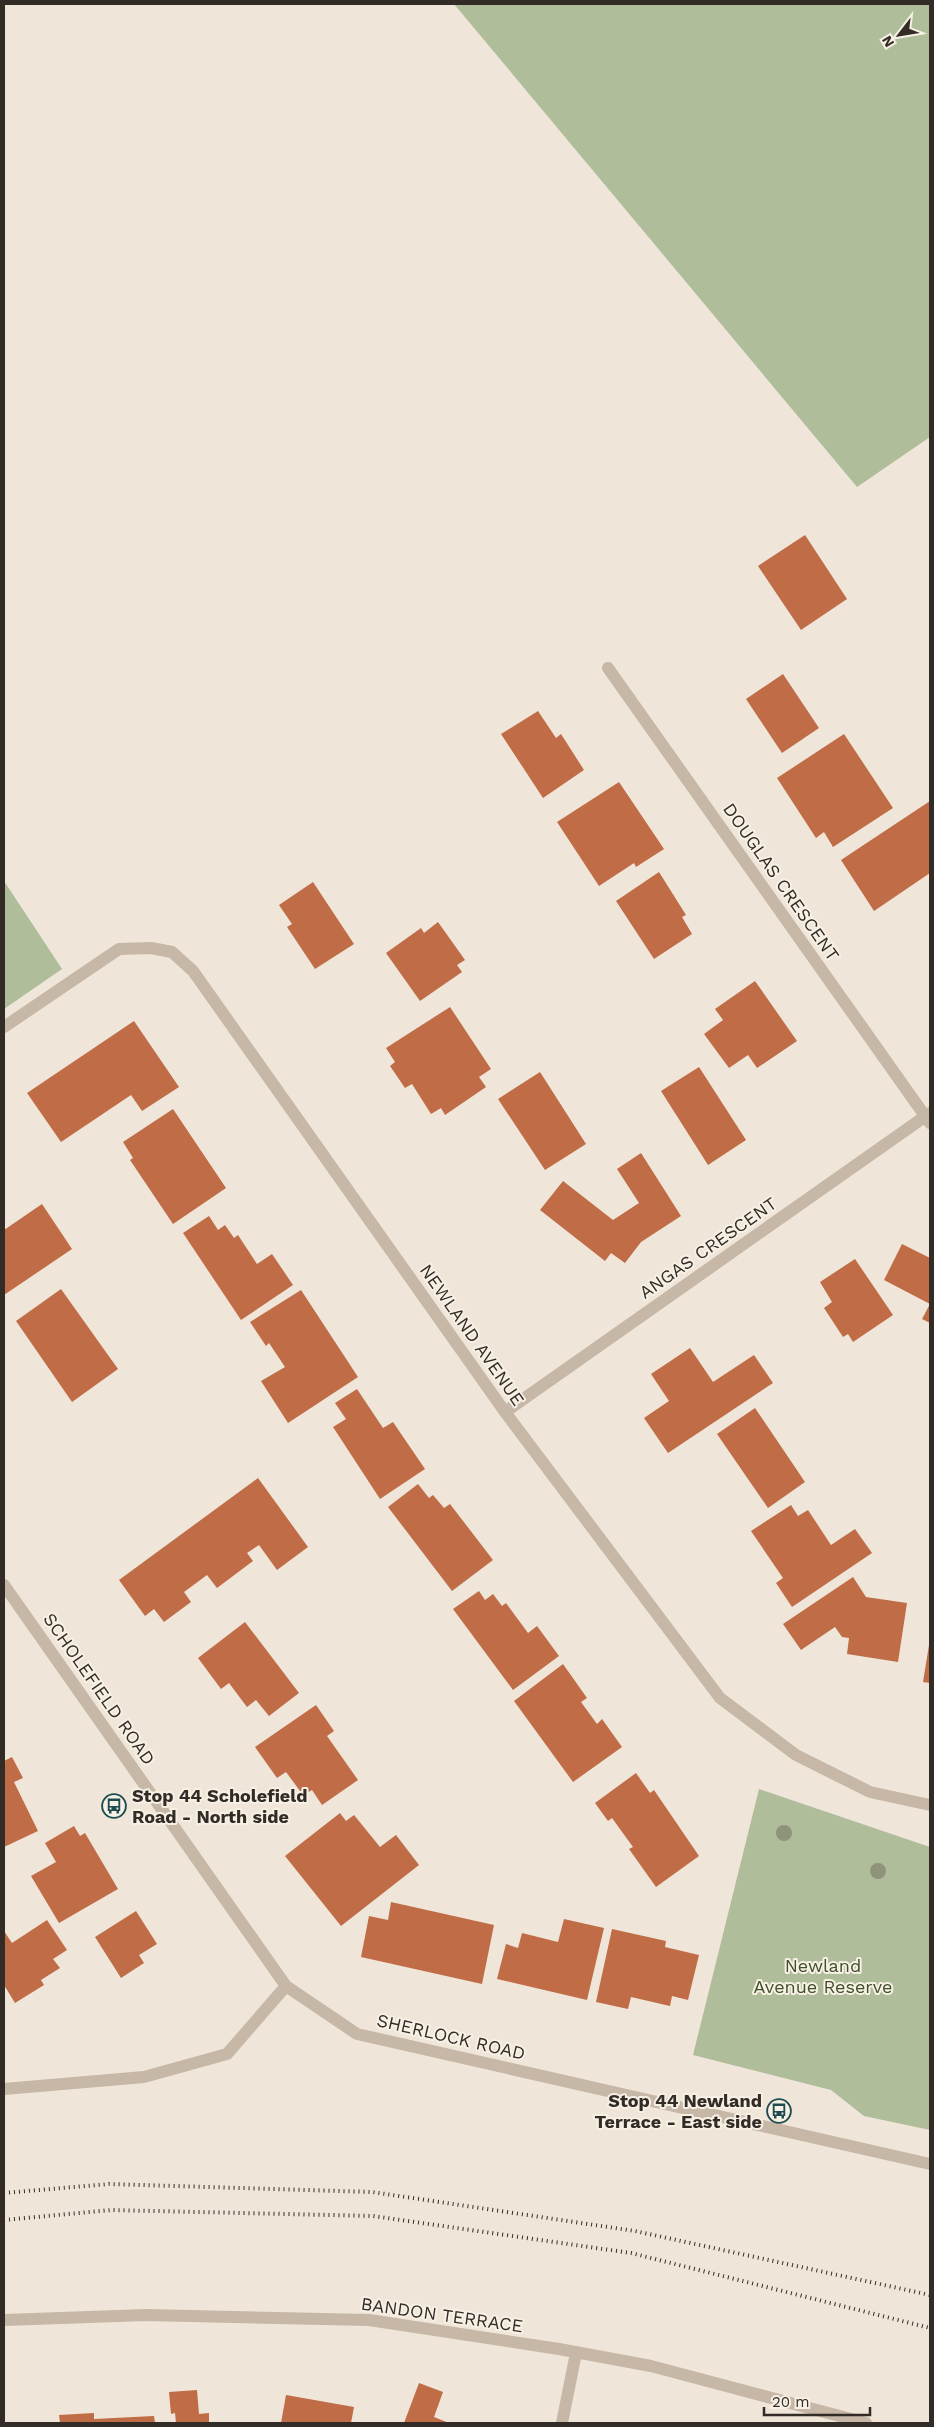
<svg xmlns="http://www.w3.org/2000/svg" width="934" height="2427" font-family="'Work Sans',sans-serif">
<rect width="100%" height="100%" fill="#efe6d9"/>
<path fill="#afbd9a" d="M454,4H930V437L857,487Z
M4,881L62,969L4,1009Z
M759,1789L930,1847V2130L864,2116L831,2090L693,2055Z"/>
<path fill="#bf6c47" d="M805,535L847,599L801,630L758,566Z
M783,674L819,728L782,753L746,699Z
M538,711L556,738L561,734L584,770L543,798L501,734Z
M844,734L893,808L833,847L824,832L816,838L777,778Z
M619,782L664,849L636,867L634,863L599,886L557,822Z
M930,801V873L874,911L841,860Z
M659,872L686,915L682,917L692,934L654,959L616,901Z
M313,882L354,944L315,969L287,927L292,924L279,905Z
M438,922L465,960L457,965L462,972L420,1001L386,953L421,928L424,933Z
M755,981L797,1041L757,1068L748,1055L729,1068L704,1034L723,1020L715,1009Z
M450,1007L491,1069L479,1077L486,1087L445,1115L441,1108L431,1114L412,1084L405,1088L390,1066L395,1062L386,1048Z
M134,1021L179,1087L142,1111L131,1095L61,1142L27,1093Z
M699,1067L746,1140L708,1165L661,1091Z
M540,1072L586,1144L545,1170L498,1099Z
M173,1109L226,1188L173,1224L130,1160L133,1158L123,1142Z
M641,1153L681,1216L641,1242L625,1263L611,1253L605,1261L540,1210L563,1181L613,1220L639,1203L617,1169Z
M42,1204L72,1249L4,1295V1230Z
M209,1216L218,1230L225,1225L234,1238L238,1235L257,1264L272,1254L293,1285L241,1320L183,1233Z
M902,1244L930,1258V1323L922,1319L930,1304L884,1280Z
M855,1259L893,1315L853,1342L848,1334L843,1337L824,1308L832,1302L820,1282Z
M61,1289L118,1369L72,1402L16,1321Z
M301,1290L358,1377L288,1423L261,1381L285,1367L269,1343L266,1346L250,1322Z
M690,1348L713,1382L754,1355L773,1383L668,1453L644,1418L669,1401L651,1374Z
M357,1389L383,1428L393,1422L425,1469L380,1499L333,1427L346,1419L335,1403Z
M755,1408L805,1482L768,1508L717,1434Z
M258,1478L308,1547L277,1570L259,1545L247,1553L253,1561L217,1588L207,1575L184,1592L191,1602L164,1622L154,1609L145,1616L119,1580Z
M418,1484L429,1498L433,1495L444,1508L450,1504L493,1560L452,1591L388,1507Z
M791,1505L798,1516L808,1510L831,1545L855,1529L872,1553L792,1607L776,1583L783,1578L751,1531Z
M853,1577L866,1597L907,1603L898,1662L847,1654L849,1638L842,1637L835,1627L801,1650L783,1624Z
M479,1591L485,1600L493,1594L502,1606L506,1603L528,1633L537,1626L559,1656L513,1690L453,1609Z
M245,1622L299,1693L269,1716L256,1700L247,1707L229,1683L221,1689L198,1658Z
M929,1645H930V1683L923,1682Z
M563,1664L587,1698L581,1702L597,1724L602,1719L622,1747L573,1782L514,1701Z
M316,1705L334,1731L327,1736L358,1780L322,1805L312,1790L303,1795L286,1772L277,1778L255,1747Z
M12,1757L23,1778L14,1782L38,1831L4,1847V1761Z
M636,1773L650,1793L654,1790L699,1856L656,1887L629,1849L633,1847L612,1818L608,1821L595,1803Z
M340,1813L346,1821L354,1815L380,1847L396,1835L419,1865L341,1926L285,1856Z
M74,1826L80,1836L85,1833L118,1889L59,1923L31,1876L56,1862L45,1843Z
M391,1902L494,1925L482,1984L361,1957L369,1916L388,1920Z
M136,1911L157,1944L139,1955L144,1963L121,1978L95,1937Z
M564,1919L604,1928L587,2000L497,1979L506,1944L518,1948L522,1933L558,1942Z
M47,1920L67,1950L53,1959L60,1968L41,1980L44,1985L15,2003L4,1985V1931L12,1943Z
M612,1929L666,1941L665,1947L699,1955L688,2000L672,1996L670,2006L631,1997L628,2009L596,2002Z
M419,2383L443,2392L434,2417L449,2423H404Z
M197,2390L199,2414L209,2413V2423H176L175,2413L171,2414L169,2392Z
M286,2395L354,2407L351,2423H281Z
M94,2413V2419L154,2416L155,2423H60L59,2415Z"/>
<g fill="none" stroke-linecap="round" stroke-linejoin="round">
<path stroke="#c6b7a6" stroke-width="12" d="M608,668L930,1123
M4,1027L119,949L151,948L172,952L193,971L505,1412L720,1698L796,1755L870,1792L930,1805
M505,1412L930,1113
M4,1585L286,1986L357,2034L930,2164
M4,2089L144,2077L227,2054L286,1986
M4,2320L146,2315L369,2320L559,2349L651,2366L866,2423
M562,2423L576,2353"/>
<path stroke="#332b26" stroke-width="4" stroke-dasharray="1 4" stroke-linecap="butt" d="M4,2193L109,2184L372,2192L635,2231L930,2295
M4,2220L111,2210L373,2216L631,2253L930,2328"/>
</g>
<g fill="#8f9379">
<circle cx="784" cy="1833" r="8"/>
<circle cx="878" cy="1871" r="8"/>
</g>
<defs>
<g id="bus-ring" transform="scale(1.25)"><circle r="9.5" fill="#f7f0e4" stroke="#1e4b51" stroke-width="1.5"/><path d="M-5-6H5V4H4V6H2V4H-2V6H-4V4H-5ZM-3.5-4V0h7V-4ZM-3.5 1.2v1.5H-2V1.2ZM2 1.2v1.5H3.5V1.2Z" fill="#1e4b51"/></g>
</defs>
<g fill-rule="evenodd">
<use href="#bus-ring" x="114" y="1806"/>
<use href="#bus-ring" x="779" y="2111"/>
</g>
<g text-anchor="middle" stroke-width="4" stroke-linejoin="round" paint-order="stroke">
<g font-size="18" fill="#332b26" stroke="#f7f0e4">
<text transform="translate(781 882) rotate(55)" y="6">DOUGLAS CRESCENT</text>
<text transform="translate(708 1248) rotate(-35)" y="6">ANGAS CRESCENT</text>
<text transform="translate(472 1335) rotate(55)" y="6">NEWLAND AVENUE</text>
<text transform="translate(99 1689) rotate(55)" y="6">SCHOLEFIELD ROAD</text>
<text transform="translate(451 2037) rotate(13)" y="6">SHERLOCK ROAD</text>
<text transform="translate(442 2315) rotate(8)" y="6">BANDON TERRACE</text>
</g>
<g font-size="18" font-weight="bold" fill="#332b26" stroke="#f7f0e4" text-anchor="start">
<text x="132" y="1802">Stop 44 Scholefield<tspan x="132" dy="21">Road - North side</tspan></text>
<text x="762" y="2107" text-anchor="end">Stop 44 Newland<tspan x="762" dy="21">Terrace - East side</tspan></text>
</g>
<g font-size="18" fill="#404f2b" stroke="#f7f0e4">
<text x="823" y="1972">Newland<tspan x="823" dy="21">Avenue Reserve</tspan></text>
</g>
</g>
<rect width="934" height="2427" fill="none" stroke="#332b26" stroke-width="10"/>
<g transform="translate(899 35) rotate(239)" stroke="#f7f0e4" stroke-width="4" paint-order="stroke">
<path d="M0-4L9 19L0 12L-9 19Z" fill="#332b26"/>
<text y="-8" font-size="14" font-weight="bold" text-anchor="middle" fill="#332b26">N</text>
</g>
<path d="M764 2407v8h106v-8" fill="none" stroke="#332b26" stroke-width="2.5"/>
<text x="772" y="2407" font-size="15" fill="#332b26" stroke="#f7f0e4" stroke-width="4" paint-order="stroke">20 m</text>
</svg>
